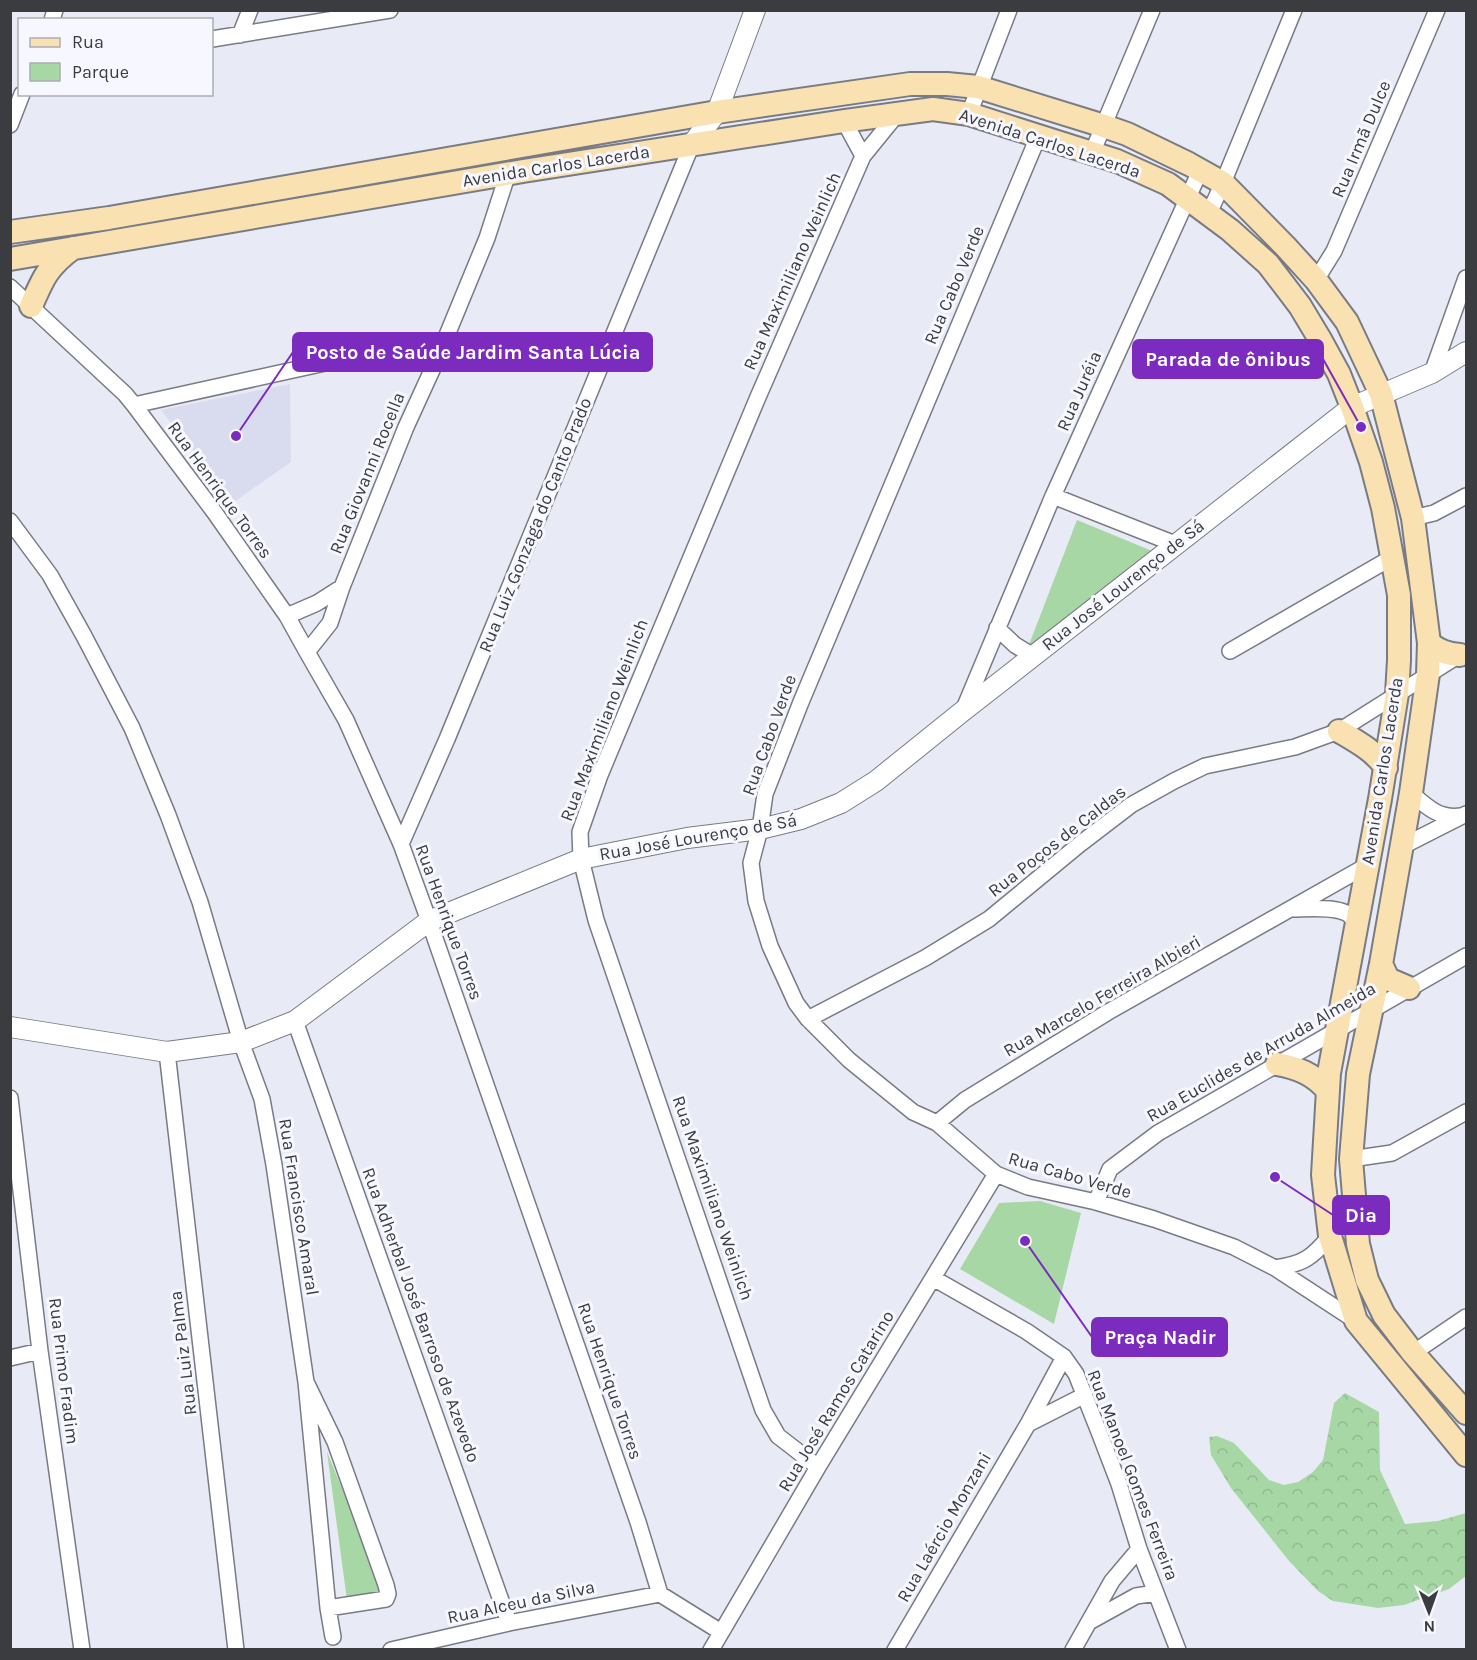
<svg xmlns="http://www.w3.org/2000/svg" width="1477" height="1660" font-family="Karla,sans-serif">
<defs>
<pattern id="forest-crowns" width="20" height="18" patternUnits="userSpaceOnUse" patternTransform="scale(1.5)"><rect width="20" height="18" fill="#a8d7a6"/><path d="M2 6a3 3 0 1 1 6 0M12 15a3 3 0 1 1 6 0" fill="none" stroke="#92b990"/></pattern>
</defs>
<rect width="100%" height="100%" fill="#e8ebf6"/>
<path fill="#d8dcee" d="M290,384L291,462L234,502L161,410Z"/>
<path fill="url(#forest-crowns)" d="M1345,1393L1379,1412L1380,1470L1405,1524L1438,1521L1466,1513V1576L1449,1589L1404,1605L1378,1608L1333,1601L1318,1591L1289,1561L1231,1488L1211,1455L1209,1437L1217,1436L1234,1443L1269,1480L1284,1485L1298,1482L1313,1472L1323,1460L1334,1403Z"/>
<path fill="#a8d7a6" d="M1077,520L1157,553L1025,655Z
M1040,1201L1081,1213L1054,1324L960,1269L999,1203Z
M327,1452L386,1594L347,1600Z"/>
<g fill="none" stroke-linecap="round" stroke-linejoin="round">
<g stroke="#797b84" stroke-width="18">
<path id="minor" d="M52,20L55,10
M240,35L250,10
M212,39L390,10
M969,114L1009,10
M844,121L863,156
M10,125L22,94
M1038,137L801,702L765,794L760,829L751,863L756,901L770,946L796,1003L808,1019L849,1060L913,1112L937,1123L996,1174L1028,1187L1096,1202L1154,1219L1234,1247L1275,1268L1356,1321
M1092,153L1152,10
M1209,213L1223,183L1294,10
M1316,280L1334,251L1437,10
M10,287L125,394L134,405L215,513L287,616L307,652L346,720L401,844L429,921L638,1522L660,1594L721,1632
M1432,373L1466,278
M134,405L375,352L438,357
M1053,496L1175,544
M1413,518L1434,513L1466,496
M10,521L50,575L84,636L132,728L168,815L200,902L241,1042L262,1099L274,1165L306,1382L328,1608L386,1599L388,1594L386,1585L335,1442L306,1382
M287,616L317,603L342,587
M997,628L1015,645L1033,656
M1230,651L1391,558
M307,652L330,623L342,587L406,427L438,357L487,238L508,173
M963,711L1053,496L1200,171
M1411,793C1427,807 1439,819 1461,816
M401,844L447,739L692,144
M1401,847L1466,814
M1294,909C1307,909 1343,905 1352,918C1354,921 1354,924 1355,927
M808,1019L925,958L989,919L1080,844L1131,805L1174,781L1205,766L1295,747L1339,731L1461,654
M295,1021L509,1623
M167,1052L236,1650
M10,1098L40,1351L82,1650
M937,1123L965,1100L1108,1012L1366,866
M1351,1159L1392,1153L1466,1112
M1096,1202L1110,1169L1158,1133L1466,956
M1275,1268C1303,1264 1312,1258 1330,1236
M933,1278L1026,1331L1064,1357L1076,1374L1099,1432L1119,1484L1139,1549L1178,1650
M1413,1353L1466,1317
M10,1358L40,1351
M1028,1424L1085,1395
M818,1467L778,1436L763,1410L596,920L581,859L580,832L600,775L758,397L863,156L898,113
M328,1608L333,1637
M1089,1622L1136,1596L1156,1593
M391,1650L509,1623L660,1594
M711,1650L818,1467L996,1174
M895,1650L1028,1424L1064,1357
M1073,1650L1112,1581L1139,1549"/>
</g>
<g stroke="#797b84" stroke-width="22">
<path id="tertiary" d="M692,144L717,112L755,10
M10,1027L167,1052L241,1042L295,1021L429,921L581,859L687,838L760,829L801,819L841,803L876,781L963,711L1352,407L1432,373L1466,352"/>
</g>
<g stroke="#797b84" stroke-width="26">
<path id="secondary" d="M10,232L109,218L717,112L910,84H947L978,87L1104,126L1127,134L1189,164L1223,183L1285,246L1316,280L1347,322L1381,394L1413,518L1429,643L1428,674L1411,793L1381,964L1358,1074L1351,1159L1358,1244L1367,1280L1384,1315L1413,1353L1466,1413
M10,259L523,171L844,121L933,109L969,114L1117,161L1168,184L1230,230L1268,264L1300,306L1321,341L1339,374L1352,407L1371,462L1383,508L1399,595V660L1397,694L1380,799L1329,1073L1323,1175L1330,1236L1356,1321L1466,1455
M31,306C43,278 48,266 73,248
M1429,643C1439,651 1447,654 1460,655
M1339,731C1356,741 1375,751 1386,768
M1381,964L1388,979L1409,988
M1277,1064C1298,1068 1314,1074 1328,1091"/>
</g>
<use href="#minor" stroke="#fff" stroke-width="15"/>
<use href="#tertiary" stroke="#fff" stroke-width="20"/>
<use href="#secondary" stroke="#f9e1b2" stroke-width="22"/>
</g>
<g text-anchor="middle" stroke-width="6" stroke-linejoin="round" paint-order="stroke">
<g font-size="18" fill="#3b3c40" stroke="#f7f8ff">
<text transform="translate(1361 139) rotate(-67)" y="6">Rua Irmã Dulce</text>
<text transform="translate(1050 143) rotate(18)" y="6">Avenida Carlos Lacerda</text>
<text transform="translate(556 166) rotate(-9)" y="6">Avenida Carlos Lacerda</text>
<text transform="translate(792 271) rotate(-66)" y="6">Rua Maximiliano Weinlich</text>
<text transform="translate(954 285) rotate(-67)" y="6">Rua Cabo Verde</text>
<text transform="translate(1079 391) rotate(-66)" y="6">Rua Juréia</text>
<text transform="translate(367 473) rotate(-68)" y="6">Rua Giovanni Rocella</text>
<text transform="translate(220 490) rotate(54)" y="6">Rua Henrique Torres</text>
<text transform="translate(535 525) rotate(-68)" y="6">Rua Luiz Gonzaga do Canto Prado</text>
<text transform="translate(1123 585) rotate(-38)" y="6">Rua José Lourenço de Sá</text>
<text transform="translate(604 720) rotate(-69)" y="6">Rua Maximiliano Weinlich</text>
<text transform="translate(769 735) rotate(-70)" y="6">Rua Cabo Verde</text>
<text transform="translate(1382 771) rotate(-81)" y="6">Avenida Carlos Lacerda</text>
<text transform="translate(698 837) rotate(-10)" y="6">Rua José Lourenço de Sá</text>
<text transform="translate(1057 841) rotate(-38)" y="6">Rua Poços de Caldas</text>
<text transform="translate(449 922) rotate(70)" y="6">Rua Henrique Torres</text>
<text transform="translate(1102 996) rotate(-30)" y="6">Rua Marcelo Ferreira Albieri</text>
<text transform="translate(1261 1052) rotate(-30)" y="6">Rua Euclides de Arruda Almeida</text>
<text transform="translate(1070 1175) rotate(16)" y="6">Rua Cabo Verde</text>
<text transform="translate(713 1198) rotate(71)" y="6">Rua Maximiliano Weinlich</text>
<text transform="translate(299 1207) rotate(81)" y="6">Rua Francisco Amaral</text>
<text transform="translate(421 1315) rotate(70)" y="6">Rua Adherbal José Barroso de Azevedo</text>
<text transform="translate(183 1353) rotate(-97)" y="6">Rua Luiz Palma</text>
<text transform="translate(64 1371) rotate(83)" y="6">Rua Primo Fradim</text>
<text transform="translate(610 1381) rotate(71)" y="6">Rua Henrique Torres</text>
<text transform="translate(836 1401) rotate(-59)" y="6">Rua José Ramos Catarino</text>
<text transform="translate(1133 1475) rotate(69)" y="6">Rua Manoel Gomes Ferreira</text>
<text transform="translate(944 1527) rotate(-60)" y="6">Rua Laércio Monzani</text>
<text transform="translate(521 1602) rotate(-12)" y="6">Rua Alceu da Silva</text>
</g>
</g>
<path fill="none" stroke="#7b2cbf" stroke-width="2" d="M236 436L293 352M1361 427L1323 359M1275 1177L1333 1215M1025 1241L1092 1337"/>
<g fill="#7b2cbf" stroke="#f7f8ff" stroke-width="2">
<circle cx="236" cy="436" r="6"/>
<circle cx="1361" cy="427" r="6"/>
<circle cx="1275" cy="1177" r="6"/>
<circle cx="1025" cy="1241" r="6"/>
</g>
<g fill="#7b2cbf" stroke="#7b2cbf" stroke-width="2">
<rect x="293" y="333" width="359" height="38" rx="6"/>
<rect x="1133" y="340" width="190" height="38" rx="6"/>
<rect x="1333" y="1196" width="56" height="38" rx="6"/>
<rect x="1092" y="1318" width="135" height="38" rx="6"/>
</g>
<g font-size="20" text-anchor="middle" font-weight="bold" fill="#fff">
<text x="473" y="359">Posto de Saúde Jardim Santa Lúcia</text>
<text x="1228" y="366">Parada de ônibus</text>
<text x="1361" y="1222">Dia</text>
<text x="1160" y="1344">Praça Nadir</text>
</g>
<rect width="1477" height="1660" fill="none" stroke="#3b3c40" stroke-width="24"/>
<rect x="18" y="18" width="195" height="78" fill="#f7f8ff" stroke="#acadb3" stroke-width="1.5"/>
<rect x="30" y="38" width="30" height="9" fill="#f9e1b2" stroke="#acadb3" stroke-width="1.5"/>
<text x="72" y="48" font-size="18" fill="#3b3c40">Rua</text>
<rect x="30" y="63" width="30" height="18" fill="#a8d7a6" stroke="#acadb3" stroke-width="1.5"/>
<text x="72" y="78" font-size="18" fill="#3b3c40">Parque</text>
<g transform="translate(1429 1612) rotate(179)" stroke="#f7f8ff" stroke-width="4.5" paint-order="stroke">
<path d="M0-4.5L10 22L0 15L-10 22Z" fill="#3b3c40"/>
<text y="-9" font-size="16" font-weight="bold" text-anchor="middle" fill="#3b3c40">N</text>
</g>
</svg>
